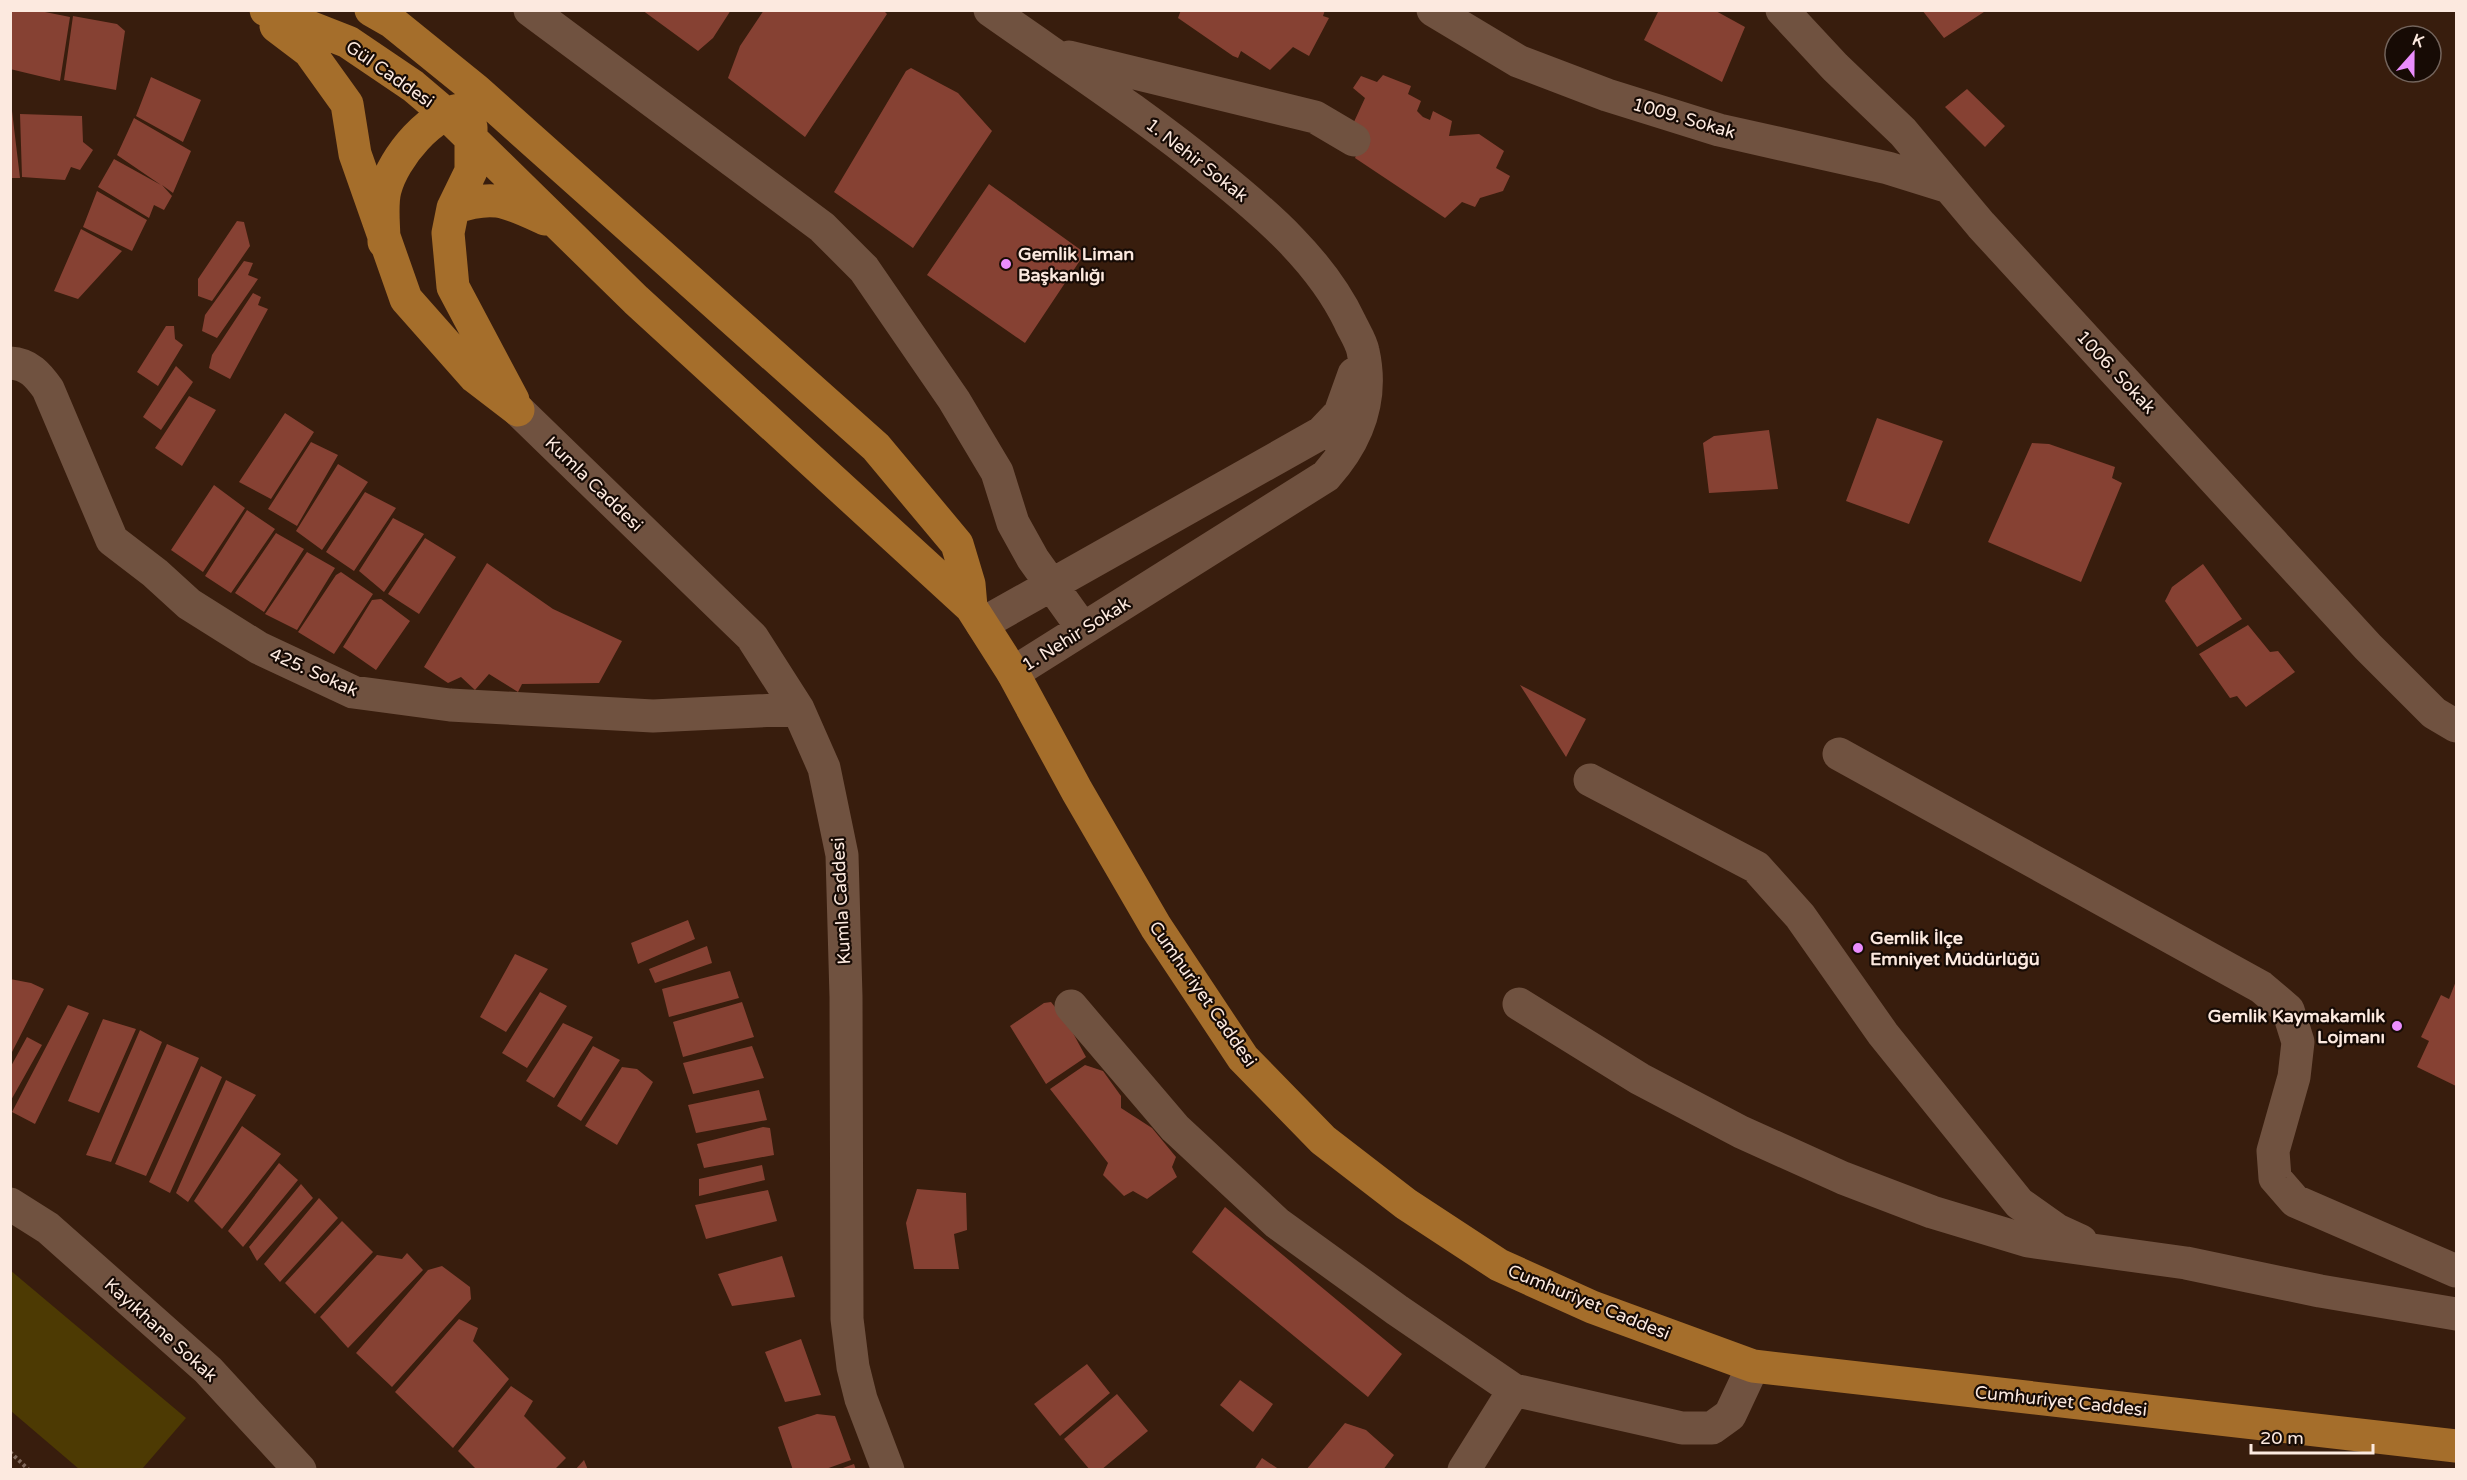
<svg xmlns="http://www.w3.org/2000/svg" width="2467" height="1480" font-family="'Varela Round',sans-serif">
<rect width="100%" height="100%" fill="#381d0d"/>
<path fill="#4d3a03" d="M10,1270L186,1418L142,1469H79L11,1411Z"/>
<path fill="#864133" d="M10,10H35L70,17L60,81L10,69Z
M642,10H731L713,38L698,51Z
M764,10H883L887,14L805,137L728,78L740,46Z
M1181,10H1325L1323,16L1329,18L1309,56L1293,47L1270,70L1241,51L1238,58L1233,56L1178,18Z
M1659,10H1714L1745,27L1722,82L1644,40Z
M1922,10H1987L1944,38Z
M73,16L117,24L125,31L116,90L64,80Z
M911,68L958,93L992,131L913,248L834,192L906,71Z
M1383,75L1411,86L1408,94L1421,101L1417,111L1423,117L1430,120L1433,111L1452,121L1449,136L1479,134L1504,151L1496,168L1510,176L1503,191L1480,198L1475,207L1462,202L1445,218L1355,158L1366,132L1353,124L1365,98L1353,88L1361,76L1377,82Z
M151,77L201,100L183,142L136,116Z
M1967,89L2005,126L1985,147L1945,107Z
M10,111H12L20,178H10Z
M20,114L82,116L83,142L93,150L80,170L71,167L65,180L22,177Z
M134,118L191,151L173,193L162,185L172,196L164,210L154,205L149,218L98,187L114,159L161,185L117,155Z
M989,184L1085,253L1025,343L927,275Z
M97,191L147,220L132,251L83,227Z
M237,221L244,222L250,246L212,301L198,296V279Z
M81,229L122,251L78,299L54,291Z
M244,261L253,263L248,275L258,279L217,338L202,331L205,315Z
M253,293L261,297L258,305L268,309L230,379L209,368L212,355Z
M166,326H174L175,339L183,345L158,386L137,372Z
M176,366L193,382L161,430L143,417Z
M189,396L216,410L182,466L155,448Z
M285,413L314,432L271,499L239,482Z
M1877,418L1943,441L1909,524L1846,501Z
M1769,430L1778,489L1709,493L1703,443L1714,436Z
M311,442L338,455L297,526L268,509Z
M2032,443L2049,444L2115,467L2112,478L2122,483L2081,582L1988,542Z
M338,464L368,482L322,550L296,531Z
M214,485L245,508L203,572L171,550Z
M365,492L396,508L354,571L326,552Z
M247,510L275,529L231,593L205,576Z
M393,518L424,534L384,592L359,571Z
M276,533L304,549L264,612L235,593Z
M425,538L456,557L419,614L388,594Z
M307,552L335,568L297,630L265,614Z
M487,563L553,609L622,641L599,683L522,684L518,692L489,674L475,690L461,677L448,683L424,667Z
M2203,564L2242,619L2197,647L2165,601L2172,587Z
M341,572L373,594L334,654L298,632L336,575Z
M381,599L410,621L376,670L343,647L372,600Z
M2248,625L2270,652L2278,651L2295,672L2246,707L2237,696L2230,698L2199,654Z
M1520,685L1586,719L1566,757Z
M688,920L695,939L638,964L631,943Z
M707,946L712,963L655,983L649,969Z
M515,954L548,969L506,1032L480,1017Z
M730,971L739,998L669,1017L662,989Z
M10,979L31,983L44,989L10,1056Z
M2456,981V1086L2417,1067L2429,1041L2421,1037L2441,995L2449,999Z
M540,992L567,1006L527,1068L502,1053Z
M742,1002L754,1037L683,1057L673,1022Z
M1051,1002L1067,1022L1086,1057L1046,1084L1010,1026L1044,1003Z
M68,1005L89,1013L35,1124L12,1112Z
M103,1019L136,1029L99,1113L68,1101Z
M563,1023L593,1037L554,1098L526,1081Z
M140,1030L162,1042L111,1162L86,1155Z
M27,1037L42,1045L10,1102V1068Z
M167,1044L199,1058L146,1176L115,1164Z
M593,1046L620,1060L581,1121L557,1106Z
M752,1046L764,1078L693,1094L683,1063Z
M1085,1065L1103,1071L1121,1096V1108L1152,1128L1176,1157L1172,1167L1177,1177L1147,1199L1133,1191L1124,1196L1103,1175L1108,1163L1050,1089Z
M201,1066L222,1077L170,1193L149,1182Z
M622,1067L637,1069L653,1082L617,1145L585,1126Z
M226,1080L256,1095L188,1202L176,1193Z
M759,1090L767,1120L696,1133L688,1105Z
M242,1126L281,1154L222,1229L194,1201Z
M763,1127L770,1128L774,1155L704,1168L697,1144Z
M279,1163L298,1180L243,1247L228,1231Z
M762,1165L765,1180L699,1196V1179Z
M301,1184L313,1198L257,1261L249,1247Z
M917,1189L966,1193L967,1230L954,1234L959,1269H914L906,1223Z
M768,1190L777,1221L706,1239L695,1205Z
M319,1198L338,1218L280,1282L264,1264Z
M1225,1207L1402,1354L1368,1397L1192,1252Z
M342,1221L373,1252L315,1314L285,1283Z
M407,1253L423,1270L348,1348L320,1317L377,1255L402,1259Z
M782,1256L795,1297L732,1306L718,1274Z
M442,1266L470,1287L471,1299L392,1387L356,1353L428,1270Z
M459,1319L478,1328L473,1341L509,1379L453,1448L395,1392Z
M801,1339L821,1395L785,1402L765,1352Z
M1087,1364L1110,1393L1060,1436L1034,1404Z
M1240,1380L1273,1404L1253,1432L1220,1405Z
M511,1386L533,1401L524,1416L566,1458L554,1470H477L458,1451Z
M1117,1394L1148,1431L1101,1470H1090L1064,1439Z
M817,1414L835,1416L851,1460L823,1470H793L778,1427Z
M1345,1423L1366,1430L1394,1455L1383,1470H1306Z
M1262,1458L1280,1470H1254Z
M584,1460L588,1470H575Z
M854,1464L856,1470H840V1469Z"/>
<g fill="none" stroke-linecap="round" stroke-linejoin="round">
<path stroke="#80685b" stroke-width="4" stroke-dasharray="3 3" stroke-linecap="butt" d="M10,1452L29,1470"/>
<path stroke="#705240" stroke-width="33" d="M530,10L822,227L864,269L954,400L997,472L1013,523L1033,559L1083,629
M990,10C1065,63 1143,114 1214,172C1266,214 1321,261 1350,322C1354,331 1361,341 1363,351C1374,400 1358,440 1326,476L1013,673
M1433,10L1518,61L1607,95L1719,130L1888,168L1949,187
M1782,10L1835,67L1903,132L1981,225L2368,647L2434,713L2456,726
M1069,57L1315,117L1354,140
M10,363C29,364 38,375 48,389L112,540L155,573L189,604L259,648L353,692L450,705L653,716L798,709
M518,410L752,637L798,709L824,768L842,855L846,997L847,1319L853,1367L861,1399L888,1470
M982,624L1321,433L1340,413L1354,374
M1839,754L2261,987L2288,1010L2298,1042L2294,1077L2273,1151L2275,1178L2295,1201L2456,1271
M1590,780L1756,867L1800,916L1883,1034L2019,1203L2057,1230L2081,1241
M1519,1004L1640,1079L1741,1132L1843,1178L1932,1212L2028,1241L2186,1263L2320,1291L2456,1314
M1071,1006L1175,1128L1277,1223L1397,1310L1514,1390L1682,1428H1712L1730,1415L1753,1366
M10,1204L48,1228L208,1370L300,1470
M1464,1470L1514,1390"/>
<path stroke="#a56e2b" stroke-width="33" d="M266,10L348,42L413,86L446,114L636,300L971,607L1013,673L1077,791L1156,927L1243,1058L1323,1140L1406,1204L1499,1265L1592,1307L1753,1366L2456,1446
M371,10L392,22L476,90L876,447L957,544L969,584L971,607
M276,26L309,51L347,104L355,154L406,299L475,377L518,410
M453,208L471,171V127
M384,242C384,226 381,205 385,190C393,158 432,110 467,109
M513,400L453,287L448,233L453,208C494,194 506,201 545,219"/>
</g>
<g fill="#ea8dfd" stroke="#170b05" stroke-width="2">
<circle cx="1006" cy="264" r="6"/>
<circle cx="1858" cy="948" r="6"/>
<circle cx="2397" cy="1026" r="6"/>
</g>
<g text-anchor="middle" stroke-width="4.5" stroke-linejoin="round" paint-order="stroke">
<g font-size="18" fill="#fce9df" stroke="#170b05">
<text transform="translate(390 74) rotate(35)" y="6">Gül Caddesi</text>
<text transform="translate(1684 118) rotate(16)" y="6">1009. Sokak</text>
<text transform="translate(1197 160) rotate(38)" y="6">1. Nehir Sokak</text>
<text transform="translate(2116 372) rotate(47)" y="6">1006. Sokak</text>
<text transform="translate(594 484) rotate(44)" y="6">Kumla Caddesi</text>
<text transform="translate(1076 634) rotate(-32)" y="6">1. Nehir Sokak</text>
<text transform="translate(314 672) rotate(24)" y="6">425. Sokak</text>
<text transform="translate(841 901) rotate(-93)" y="6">Kumla Caddesi</text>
<text transform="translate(1203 994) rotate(55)" y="6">Cumhuriyet Caddesi</text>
<text transform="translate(1589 1302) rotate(22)" y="6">Cumhuriyet Caddesi</text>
<text transform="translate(161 1330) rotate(42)" y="6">Kayıkhane Sokak</text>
<text transform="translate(2061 1401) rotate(6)" y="6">Cumhuriyet Caddesi</text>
</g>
<g font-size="18" font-weight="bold" fill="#fce9df" stroke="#170b05" text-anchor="start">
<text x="1018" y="260">Gemlik Liman<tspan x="1018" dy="21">Başkanlığı</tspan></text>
<text x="1870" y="944">Gemlik İlçe<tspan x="1870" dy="21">Emniyet Müdürlüğü</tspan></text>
<text x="2385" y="1022" text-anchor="end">Gemlik Kaymakamlık<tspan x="2385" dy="21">Lojmanı</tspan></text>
</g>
</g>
<rect width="2467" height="1480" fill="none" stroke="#fce9df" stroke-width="24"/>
<g transform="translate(2413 54) rotate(21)"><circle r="28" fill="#170b05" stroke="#73645c" stroke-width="1.5"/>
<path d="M0-4.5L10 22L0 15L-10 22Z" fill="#ea8dfd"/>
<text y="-9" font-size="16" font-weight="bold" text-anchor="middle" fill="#fce9df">K</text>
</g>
<path d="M2251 1444v9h122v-9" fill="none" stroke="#fce9df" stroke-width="3"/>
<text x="2260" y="1444" font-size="18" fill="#fce9df" stroke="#170b05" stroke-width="4.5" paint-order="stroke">20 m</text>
</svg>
